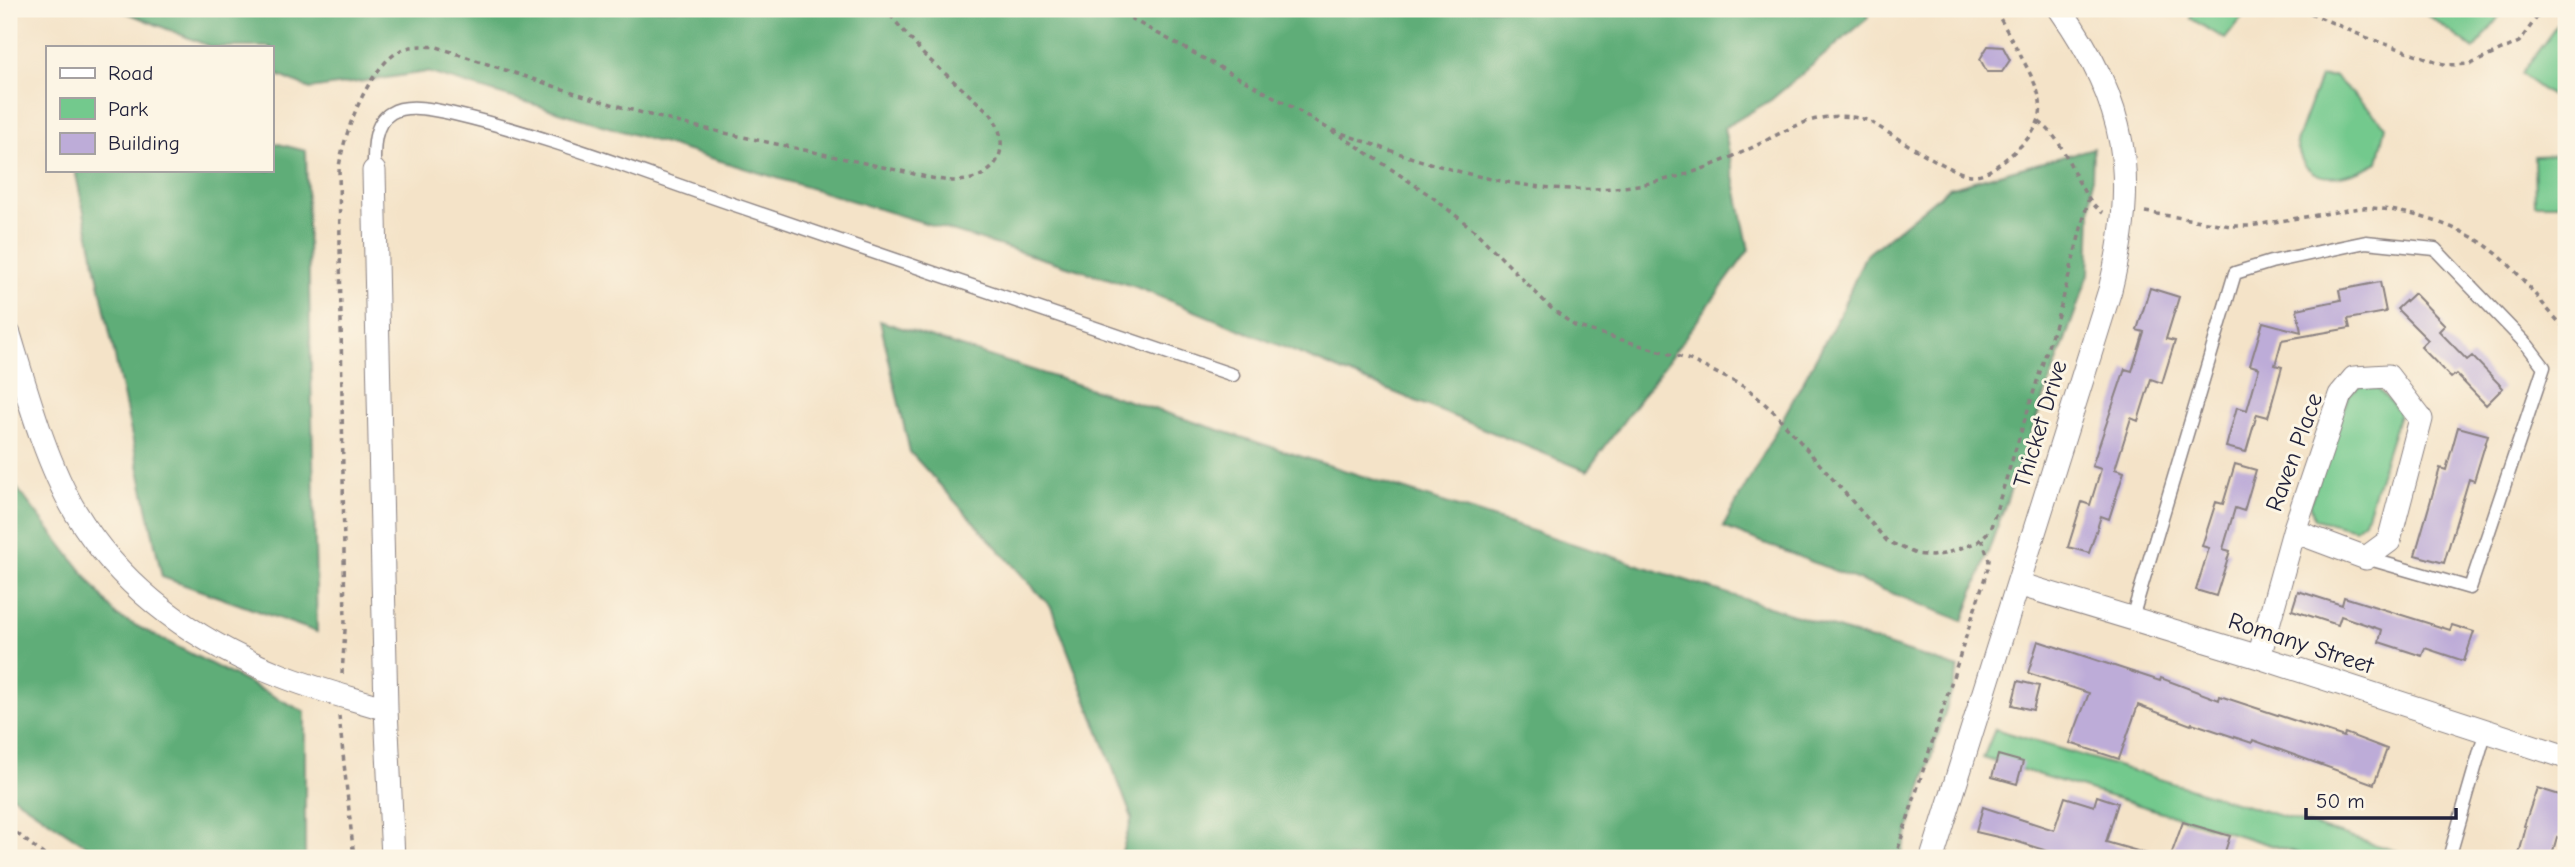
<svg xmlns="http://www.w3.org/2000/svg" width="2575" height="867" font-family="'Comic Neue',sans-serif">
<rect width="100%" height="100%" fill="#fcf5e5"/>
<filter id="ink" filterUnits="userSpaceOnUse"><feTurbulence type="fractalNoise" baseFrequency=".0143" numOctaves="2"/><feDisplacementMap in="SourceGraphic" scale="14" xChannelSelector="R" yChannelSelector="G"/><feConvolveMatrix kernelMatrix="1 2 1 2 8 2 1 2 1" color-interpolation-filters="sRGB"/></filter>
<filter id="wash" filterUnits="userSpaceOnUse"><feTurbulence type="fractalNoise" baseFrequency=".00686" numOctaves="4" result="noise"/><feDisplacementMap in="SourceGraphic" scale="28" xChannelSelector="R" yChannelSelector="G"/><feGaussianBlur stdDeviation="1.57" result="paint"/><feColorMatrix in="noise" values="0 0 0 0 0 0 0 0 0 0 0 0 0 0 0 0 0 1.4 0 .05"/><feComposite in="paint" operator="in"/></filter>
<g filter="url(#wash)">
<rect width="100%" height="100%" fill="#f4e3c8"/>
<path fill="#73c98d" stroke="#4a7664" stroke-width="2" d="M2194,9H2249L2225,39L2190,18Z
M2420,9H2505L2474,49Z
M2566,13V107L2521,74Z
M2334,76L2386,126L2378,162C2358,173 2322,188 2304,164C2300,158 2298,148 2296,142L2320,77Z
M2566,155V204H2535L2534,156Z
M2361,385L2377,388L2400,412L2365,521L2355,529L2314,519L2310,503L2349,394Z
M1995,729L2419,858H2314L1983,758Z"/>
<path fill="#5ead78" stroke="#40685a" stroke-width="2" d="M118,9H1871L1867,19L1771,100L1724,128L1749,250L1587,471L1136,287L427,72L310,89L271,72V47H211Z
M271,142L306,151L317,632L162,577L75,170H271Z
M2093,148L2089,274L1963,621L1723,527L1839,316L1865,256L1949,188Z
M880,321L1959,668L1900,858H1120L1132,818L1051,607L910,452Z
M9,478L117,616L305,712V858H105L9,794Z"/>
<g id="blocks">
<path fill="#bdacd8" d="M1988,46L2003,47L2010,60L2002,72H1987L1980,59Z
M2380,282L2386,312L2348,319L2350,328L2282,340L2275,365L2282,367L2268,417L2257,414L2246,452L2226,447L2237,407L2247,410L2259,368L2250,365L2263,322L2301,332L2297,309L2341,300L2339,290Z
M2150,288L2179,297L2166,339L2175,341L2162,383L2151,379L2138,421L2131,418L2115,469L2124,472L2109,519L2101,516L2089,553L2068,547L2082,502L2090,505L2101,469L2092,466L2125,369L2132,371L2144,332L2137,330Z
M2414,293L2445,325L2439,331L2467,360L2472,356L2503,388L2486,405L2456,374L2451,378L2421,347L2428,340L2397,309Z
M2458,427L2488,435L2474,481L2469,479L2444,563L2415,555L2440,468L2446,470Z
M2235,464L2256,470L2244,511L2235,508L2223,549L2230,551L2216,596L2196,590L2209,548L2202,546L2216,502L2223,504Z
M2298,591L2342,605L2344,597L2450,630L2452,625L2474,632L2464,661L2425,648L2422,656L2379,642L2382,630L2341,616L2338,625L2292,610Z
M2038,641L2160,681L2161,678L2219,700L2220,696L2344,737L2345,733L2387,749L2374,784L2253,740L2252,743L2192,723L2191,725L2138,705L2119,759L2070,743L2089,693L2028,673Z
M2018,681L2039,686L2033,710L2012,705Z
M1998,755L2023,762L2017,784L1992,777Z
M2537,788L2566,797V818L2559,838L2557,837L2551,858H2518L2526,827L2524,826Z
M2097,796L2118,803L2106,842L2148,854L2147,858H2070L2015,841L1976,832L1983,807L2054,830L2065,797L2094,806Z
M2183,822L2230,836L2223,858H2170Z"/>
</g>
</g>
<g filter="url(#ink)">
<use href="#blocks" fill-opacity="0" stroke="#8b8282" stroke-width="2"/>
<g fill="none" stroke-linecap="round" stroke-linejoin="round">
<g stroke="#8b8282" stroke-width="15">
<path id="service" d="M374,171C374,152 372,124 391,113C407,103 437,110 454,114C552,137 646,175 741,207C905,263 1069,319 1233,375
M2132,618L2235,273L2271,262L2366,242L2435,249L2528,346L2544,367L2470,588L2366,558
M2449,858L2486,730"/>
</g>
<g stroke="#8b8282" stroke-width="25">
<path id="minor" d="M374,171L386,709L393,858
M9,334C26,390 46,463 76,513C123,590 197,642 280,675C314,689 351,698 386,709
M2018,584L2259,657L2566,757
M2259,657L2294,531L2340,395L2354,378L2388,376L2421,419L2389,541L2366,558L2294,531
M1932,858L2110,290C2138,176 2128,106 2060,9"/>
</g>
<path stroke="#8b8282" stroke-width="3.5" stroke-dasharray="5 5" stroke-linecap="butt" d="M1113,9L1287,104L1357,146L1431,196L1474,230L1551,308L1575,326L1690,360L1747,388L1774,412L1887,541L1916,554L1932,556L1944,554L1978,542L1990,530L2063,299L2089,197
M2301,9L2365,37L2447,65L2471,64L2519,42L2543,9
M2039,122C2071,144 2073,191 2103,213
M1333,130C1442,170 1552,208 1668,179C1695,173 1718,163 1743,152C1787,131 1817,107 1867,120C1887,131 1953,175 1971,175C1988,176 2001,162 2013,153C2051,120 2045,101 2023,60C2014,43 2004,26 1995,9
M2145,212L2231,226H2249L2360,208C2396,206 2459,225 2488,247C2519,269 2539,303 2566,329
M342,674L345,630L339,167C344,133 369,63 404,49C415,45 425,46 437,47C518,74 599,103 681,123C730,135 779,144 827,155C855,161 883,167 910,173C926,177 942,181 958,181C998,179 1013,147 991,114L924,55L885,9
M339,716L354,858
M9,827L48,858
M1895,858L1988,568L1989,560L1982,539"/>
<use href="#service" stroke="#fff" stroke-width="12"/>
<use href="#minor" stroke="#fff" stroke-width="23"/>
</g>
</g>
<g text-anchor="middle" stroke-width="6" stroke-linejoin="round" paint-order="stroke">
<g font-size="24" fill="#22223b" stroke="#fcf5e5">
<text transform="translate(2040 424) rotate(-73)" y="8">Thicket Drive</text>
<text transform="translate(2294 452) rotate(-70)" y="8">Raven Place</text>
<text transform="translate(2301 643) rotate(18)" y="8">Romany Street</text>
</g>
</g>
<rect width="2575" height="867" fill="none" stroke="#fcf5e5" stroke-width="35"/>
<rect x="46" y="46" width="228" height="126" fill="#fcf5e5" stroke="#a5a1a1" stroke-width="2"/>
<rect x="60" y="68" width="35" height="10" fill="#ffffff" stroke="#a5a1a1" stroke-width="2"/>
<text x="108" y="80" font-size="21" fill="#22223b">Road</text>
<rect x="60" y="98" width="35" height="21" fill="#73c98d" stroke="#a5a1a1" stroke-width="2"/>
<text x="108" y="116" font-size="21" fill="#22223b">Park</text>
<rect x="60" y="133" width="35" height="21" fill="#bdacd8" stroke="#a5a1a1" stroke-width="2"/>
<text x="108" y="150" font-size="21" fill="#22223b">Building</text>
<path d="M2306 808v10h150v-10" fill="none" stroke="#22223b" stroke-width="3.5"/>
<text x="2316" y="808" font-size="21" fill="#22223b" stroke="#fcf5e5" stroke-width="5" paint-order="stroke">50 m</text>
</svg>
